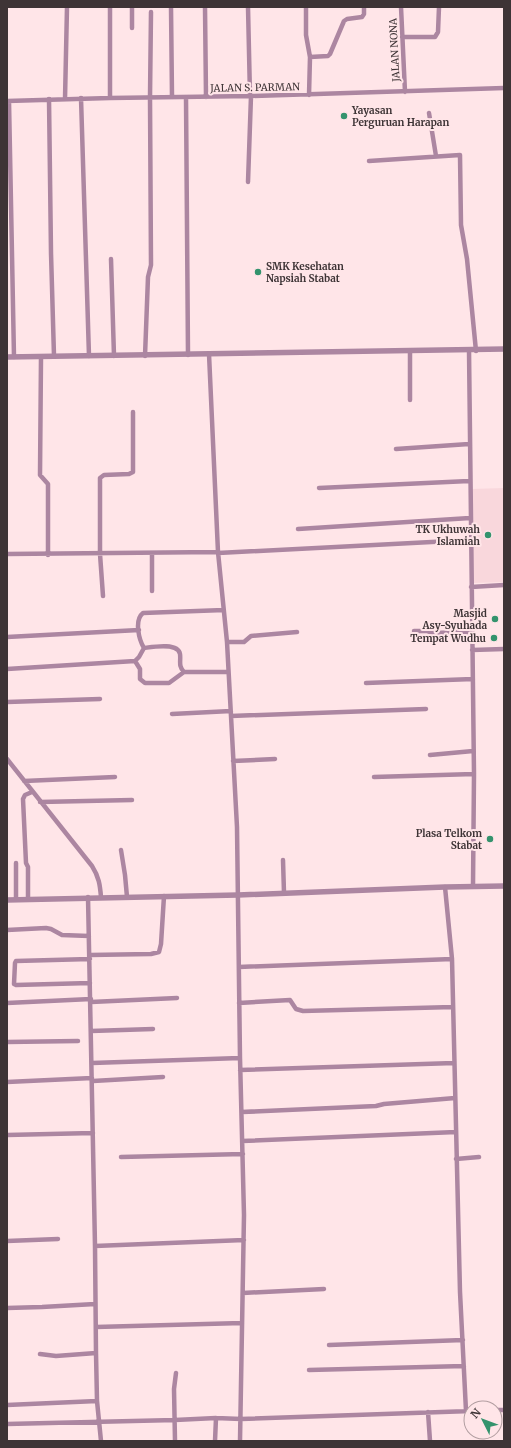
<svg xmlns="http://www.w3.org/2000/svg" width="511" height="1448" font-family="Merriweather,serif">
<rect width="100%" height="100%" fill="#ffe5e8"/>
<path fill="#f9d7dc" d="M504,488V582L473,583L471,489Z"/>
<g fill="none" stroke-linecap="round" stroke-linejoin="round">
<path stroke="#ac86a1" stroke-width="4.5" d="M110,7V98
M171,7L172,97
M205,7L206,97
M248,7L250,96
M306,7V35L310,57L309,95
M401,7L405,92
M132,28V7
M402,37H435L438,32L439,7
M310,57L328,56L330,54L344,21L347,19L362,17L364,14V7
M186,97L188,355
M81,98L89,356
M49,99L51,253L54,356
M65,99L67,7
M7,101L110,98L251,96L504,88
M9,101L14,357
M429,113L436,156
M369,161L460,155L461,225L467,259L476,351
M248,182L251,96
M111,259L114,356
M469,350L474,774L473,886
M209,354L218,552L227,642L237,827L240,1058L244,1215L240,1441
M145,356L148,277L151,265L150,97L151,12
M41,357L40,475L48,484V555
M410,400V351
M396,449L469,444
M319,488L469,481
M298,529L470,518
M218,553L470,540
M7,554L218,552
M471,587L504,585
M152,591V554
M103,596L100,554V478L104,475L129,474L133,472V412
M224,610L143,613C134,620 139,640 144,648L139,657L135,661L140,669V679L145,683H169L184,672H228
M414,631H427L432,633L472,632
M7,637L139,630
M227,642H244L251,636L297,632
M144,648C152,647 178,642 180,654C181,661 178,666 184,672
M472,650L504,649
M7,669L135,661
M366,683L473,679
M7,702L100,699
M172,714L231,711
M231,716L426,709
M430,755L473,751
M7,759L92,866C99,877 100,885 101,897
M233,761L275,759
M374,777L474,774
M24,781L115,777
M40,802L132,800
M121,850L125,875L127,897
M283,860L284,893
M16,863V899
M445,887L452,959L460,1292L466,1411
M88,897L95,1246L96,1353L97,1401L101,1441
M28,899V867L26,863L23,799L25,795L32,792
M7,930L46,928L51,929L62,935L89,936
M90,955L151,954L159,952L161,944L164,896
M90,959L16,961L15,963L14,984L16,985L90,983
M239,967L452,959
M91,1002L177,998
M7,1003L91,999
M239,1003L290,1000L296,1009L303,1011L453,1007
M91,1031L153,1029
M7,1042L78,1041
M92,1063L240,1058
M240,1070L454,1063
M93,1081L163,1077
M7,1082L92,1078
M242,1112L376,1106L384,1104L455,1098
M7,1135L93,1133
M242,1141L456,1132
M121,1157L243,1154
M456,1159L479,1157
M7,1241L58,1239
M95,1246L244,1240
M243,1293L324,1289
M7,1308L42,1307L95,1304
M96,1327L242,1323
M329,1345L463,1340
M40,1354L56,1356L96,1353
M309,1370L464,1366
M7,1405L97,1401
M495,1410H504
M428,1412L430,1441
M7,1424L175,1420L216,1418L241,1419L471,1411
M175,1441L174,1389L176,1373
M215,1441L216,1418"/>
<path stroke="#ac86a1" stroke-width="5.5" d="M7,357L504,349
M7,900L238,895L445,887L504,886"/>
</g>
<g fill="#34936d" stroke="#ffe5e8" stroke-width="1.5">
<circle cx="344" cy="116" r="4"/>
<circle cx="258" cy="272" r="4"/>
<circle cx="488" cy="535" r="4"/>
<circle cx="495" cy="619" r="4"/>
<circle cx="494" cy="638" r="4"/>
<circle cx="490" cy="839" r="4"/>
</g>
<g text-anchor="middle" stroke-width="4" stroke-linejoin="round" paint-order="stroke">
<g font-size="10" fill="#3e3436" stroke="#ffe5e8">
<text transform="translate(394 50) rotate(-93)" y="4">JALAN NONA</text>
<text transform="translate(255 87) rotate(-1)" y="4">JALAN S. PARMAN</text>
</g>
<g font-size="10" font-weight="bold" fill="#3e3436" stroke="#ffe5e8" text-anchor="end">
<text x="352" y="114" text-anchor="start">Yayasan<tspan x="352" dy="12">Perguruan Harapan</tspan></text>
<text x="266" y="270" text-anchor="start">SMK Kesehatan<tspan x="266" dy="12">Napsiah Stabat</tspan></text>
<text x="480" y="533">TK Ukhuwah<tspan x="480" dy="12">Islamiah</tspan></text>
<text x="487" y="617">Masjid<tspan x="487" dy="12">Asy-Syuhada</tspan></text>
<text x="486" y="642">Tempat Wudhu</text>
<text x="482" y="837">Plasa Telkom<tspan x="482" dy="12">Stabat</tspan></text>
</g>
</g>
<rect width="511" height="1448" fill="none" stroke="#3e3436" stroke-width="16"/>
<g transform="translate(483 1420) rotate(312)"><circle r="19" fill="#ffe5e8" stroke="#b29ea1"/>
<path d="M0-3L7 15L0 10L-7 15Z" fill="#34936d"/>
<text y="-6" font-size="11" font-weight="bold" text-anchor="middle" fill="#3e3436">N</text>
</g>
</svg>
